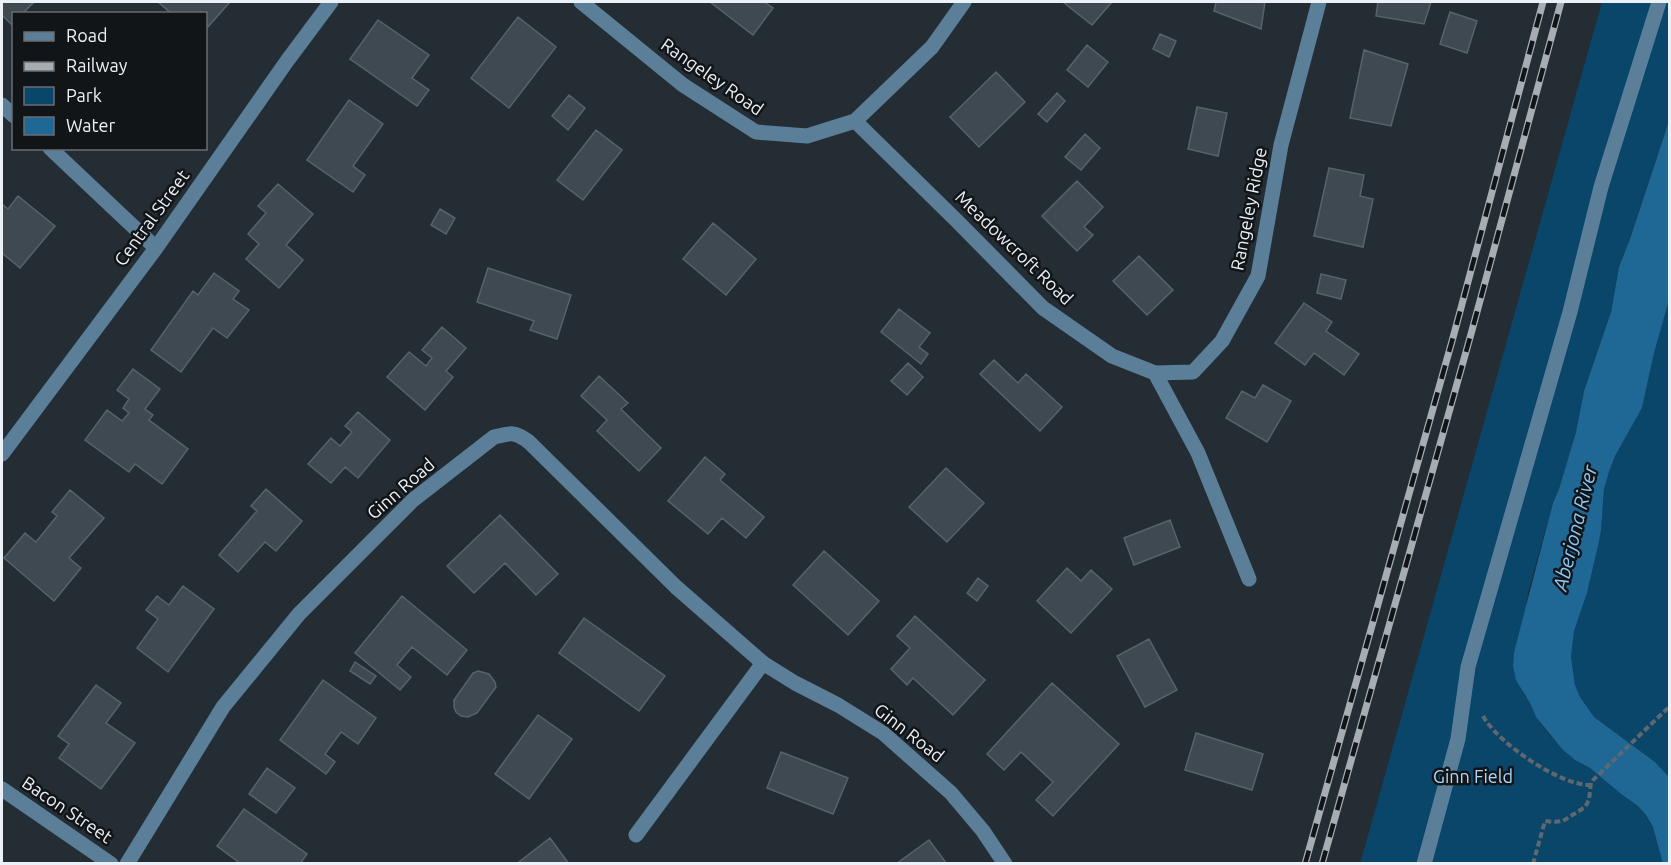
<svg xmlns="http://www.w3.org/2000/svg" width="1671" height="865" font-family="Ubuntu,sans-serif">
<rect width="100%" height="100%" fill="#242d34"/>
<path fill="#09466a" d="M1602,2H1669V121L1630,239L1619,267L1611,312L1584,391L1576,432L1559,489L1553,503L1528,593L1525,613L1514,652L1513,666L1523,693L1531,705L1536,717L1551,737L1575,760L1590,768L1621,794L1638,806L1646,815L1653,827L1663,863L1360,864Z
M1669,300V777L1655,762L1594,717L1580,697L1575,685L1571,657L1574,631L1587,593L1598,546L1601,531L1604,489L1609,472L1615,456L1642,408L1654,353Z"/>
<path fill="#1f6794" d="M1669,121V300L1654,353L1642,408L1615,456L1609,472L1604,489L1601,531L1598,546L1587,593L1574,631L1571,657L1575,685L1580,697L1594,717L1655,762L1669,777V863L1663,864L1653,827L1646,815L1638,806L1621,794L1590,768L1575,760L1562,749L1536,717L1531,705L1516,680L1513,666L1514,652L1553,503L1559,489L1576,432L1584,391L1611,312L1619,267L1630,239Z"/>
<path fill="#3f4951" stroke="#57626a" stroke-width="1.5" d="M2,2H34L22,14H14V23L12,25L2,15Z
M158,2H230L206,29V14H172Z
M710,2H764L773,8L753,35Z
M1063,2H1112L1092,25Z
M1216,2H1265L1261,29L1214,11Z
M1378,2H1431L1424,24L1376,16Z
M1450,12L1477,21L1467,53L1440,44Z
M518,17L556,47L509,108L471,78Z
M378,20L429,55L412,78L429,90L417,106L350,59Z
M1160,34L1176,41L1169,57L1153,49Z
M1087,45L1108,62L1088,87L1067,70Z
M1364,50L1408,64L1391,126L1350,118Z
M996,72L1025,102L979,147L950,117Z
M1057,93L1065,101L1047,122L1038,114Z
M569,95L585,108L568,130L552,116Z
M349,100L383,124L353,166L365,175L353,192L307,160Z
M1197,107L1227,113L1218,156L1188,149Z
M596,130L622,150L583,200L557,180Z
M1085,134L1100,148L1081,170L1065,157Z
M1329,168L1364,175L1360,196L1373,199L1363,247L1314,236Z
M1077,181L1103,207L1084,227L1093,235L1077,251L1042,216Z
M278,184L313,214L286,245L303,260L279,288L246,259L259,244L248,234L266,213L258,206Z
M18,196L55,226L20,268L2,253V204L8,209Z
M440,209L455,218L446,234L431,225Z
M713,223L756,259L726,295L683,259Z
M1139,256L1173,290L1147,315L1113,281Z
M488,268L571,295L557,339L530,330L534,321L477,302Z
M214,273L239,291L233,299L249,310L227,338L213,328L181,372L151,350L193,291L198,295Z
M1321,274L1346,280L1341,299L1317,293Z
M1304,303L1332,322L1326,331L1359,354L1344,375L1314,353L1305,365L1275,343Z
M899,309L930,333L919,347L928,354L921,364L881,332Z
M442,327L466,348L446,371L453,377L425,410L387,377L409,352L426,366L432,358L422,350Z
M994,360L1018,383L1026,374L1062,407L1040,431L980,374Z
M908,363L923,377L907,395L891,381Z
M133,369L160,389L145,409L153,415L149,420L188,449L162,484L135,464L129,472L85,440L107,410L122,421L129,413L123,408L129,399L117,390Z
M599,376L628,403L621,409L661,448L639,471L597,431L607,420L581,396Z
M1263,385L1291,401L1267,442L1226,418L1242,391L1255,398Z
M358,412L390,440L358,478L345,467L331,483L308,464L331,438L340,446L352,432L345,426Z
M705,457L725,474L720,480L764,517L746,538L722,518L708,534L668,501Z
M946,468L984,503L947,542L909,507Z
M266,489L302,521L276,551L265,542L238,572L219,555L257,511L251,506Z
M70,490L104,518L69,558L81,568L54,601L4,558L25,533L36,542L57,516L52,512Z
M500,515L558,574L536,595L505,563L474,593L447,566Z
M1170,520L1180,547L1134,565L1124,538Z
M824,551L879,601L848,635L793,585Z
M1067,568L1081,581L1091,570L1112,589L1071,633L1037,601Z
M978,578L988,586L977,601L967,593Z
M183,586L214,609L168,672L137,648L158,619L146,610L157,596L169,605Z
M402,596L467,650L447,675L412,647L397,665L411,677L400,690L355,653Z
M915,616L985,680L953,715L913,678L907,685L891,669L910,648L897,636Z
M584,618L665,676L639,711L559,653Z
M1149,639L1177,690L1145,707L1117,656Z
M355,662L376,676L370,684L350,671Z
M478,671L489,674L495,682L496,687L477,713L468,717L461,716L456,712L454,707V700L473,673Z
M323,680L376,718L358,744L341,732L325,754L335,762L326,774L280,740Z
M1052,683L1119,744L1053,816L1036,800L1053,782L1021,752L1004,770L987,754Z
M96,685L121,703L106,723L135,743L101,789L59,758L69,744L58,736Z
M538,715L572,739L529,799L495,774Z
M1196,733L1263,754L1252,790L1185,770Z
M781,752L848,778L833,814L767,788Z
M267,768L295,788L276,813L249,794Z
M244,809L307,854L300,864H241L217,846Z
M550,838L569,864H520L519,862Z
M929,840L947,864H896Z"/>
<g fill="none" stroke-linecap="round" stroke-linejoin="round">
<path stroke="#60686f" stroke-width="4" stroke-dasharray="6 3" stroke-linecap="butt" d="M1483,716C1498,743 1559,785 1590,785
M1533,864L1545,821L1554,822L1563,821L1585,807L1589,800L1591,782L1670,706"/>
<path stroke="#5c7f99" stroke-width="15" d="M581,2L683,85L756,132L807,136L855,121L932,47L964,2
M2,105L14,116
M855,121L957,221L1043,308L1112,356L1155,373L1198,453L1249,579
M50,148L156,248
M1155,373L1193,372L1222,341L1258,276L1281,145L1319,2
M2,454L156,248L287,61L331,2
M2,789L111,864
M636,835L763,663
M127,864L223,707L299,614L413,500L494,437C510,433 515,431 529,442L676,587L763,663L795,683L838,705L883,733L951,793L983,831L1005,864
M1424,864L1458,739L1468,667L1570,312L1601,187L1659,2"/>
<g stroke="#a6adb3" stroke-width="7">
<path id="rail" d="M1305,864L1454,334L1543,2
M1322,864L1471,334L1561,2"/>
</g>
<use href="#rail" stroke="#111518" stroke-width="4.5" stroke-dasharray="14" stroke-linecap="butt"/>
</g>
<g text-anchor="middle" stroke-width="5" stroke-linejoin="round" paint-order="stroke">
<g font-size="18" fill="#ebf1f6" stroke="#111518">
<text transform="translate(712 77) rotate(35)" y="6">Rangeley Road</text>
<text transform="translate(1249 209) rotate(-79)" y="6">Rangeley Ridge</text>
<text transform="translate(152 218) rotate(-54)" y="6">Central Street</text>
<text transform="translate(1014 248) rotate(44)" y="6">Meadowcroft Road</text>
<text transform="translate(401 489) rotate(-41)" y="6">Ginn Road</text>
<text transform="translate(909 733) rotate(38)" y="6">Ginn Road</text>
<text transform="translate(67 810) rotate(34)" y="6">Bacon Street</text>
</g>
<g font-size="18" fill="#aed8f7" stroke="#111518">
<text x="1473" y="783">Ginn Field</text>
</g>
<g font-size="20" font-style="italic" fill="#8acaf9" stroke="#111518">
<text transform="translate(1575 528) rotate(-76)" y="7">Aberjona River</text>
</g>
</g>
<rect width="1671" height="865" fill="none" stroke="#ebf1f6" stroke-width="6"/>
<rect x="12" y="12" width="195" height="138" fill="#111518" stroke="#686d71" stroke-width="1.5"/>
<rect x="24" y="32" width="30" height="9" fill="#5c7f99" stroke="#686d71" stroke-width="1.5"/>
<text x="66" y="42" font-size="18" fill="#ebf1f6">Road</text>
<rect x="24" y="62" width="30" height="9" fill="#a6adb3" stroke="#686d71" stroke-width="1.5"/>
<text x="66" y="72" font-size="18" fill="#ebf1f6">Railway</text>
<rect x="24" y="87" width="30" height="18" fill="#09466a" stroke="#686d71" stroke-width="1.5"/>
<text x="66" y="102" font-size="18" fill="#ebf1f6">Park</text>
<rect x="24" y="117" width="30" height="18" fill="#1f6794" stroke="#686d71" stroke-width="1.5"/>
<text x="66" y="132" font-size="18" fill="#ebf1f6">Water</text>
</svg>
